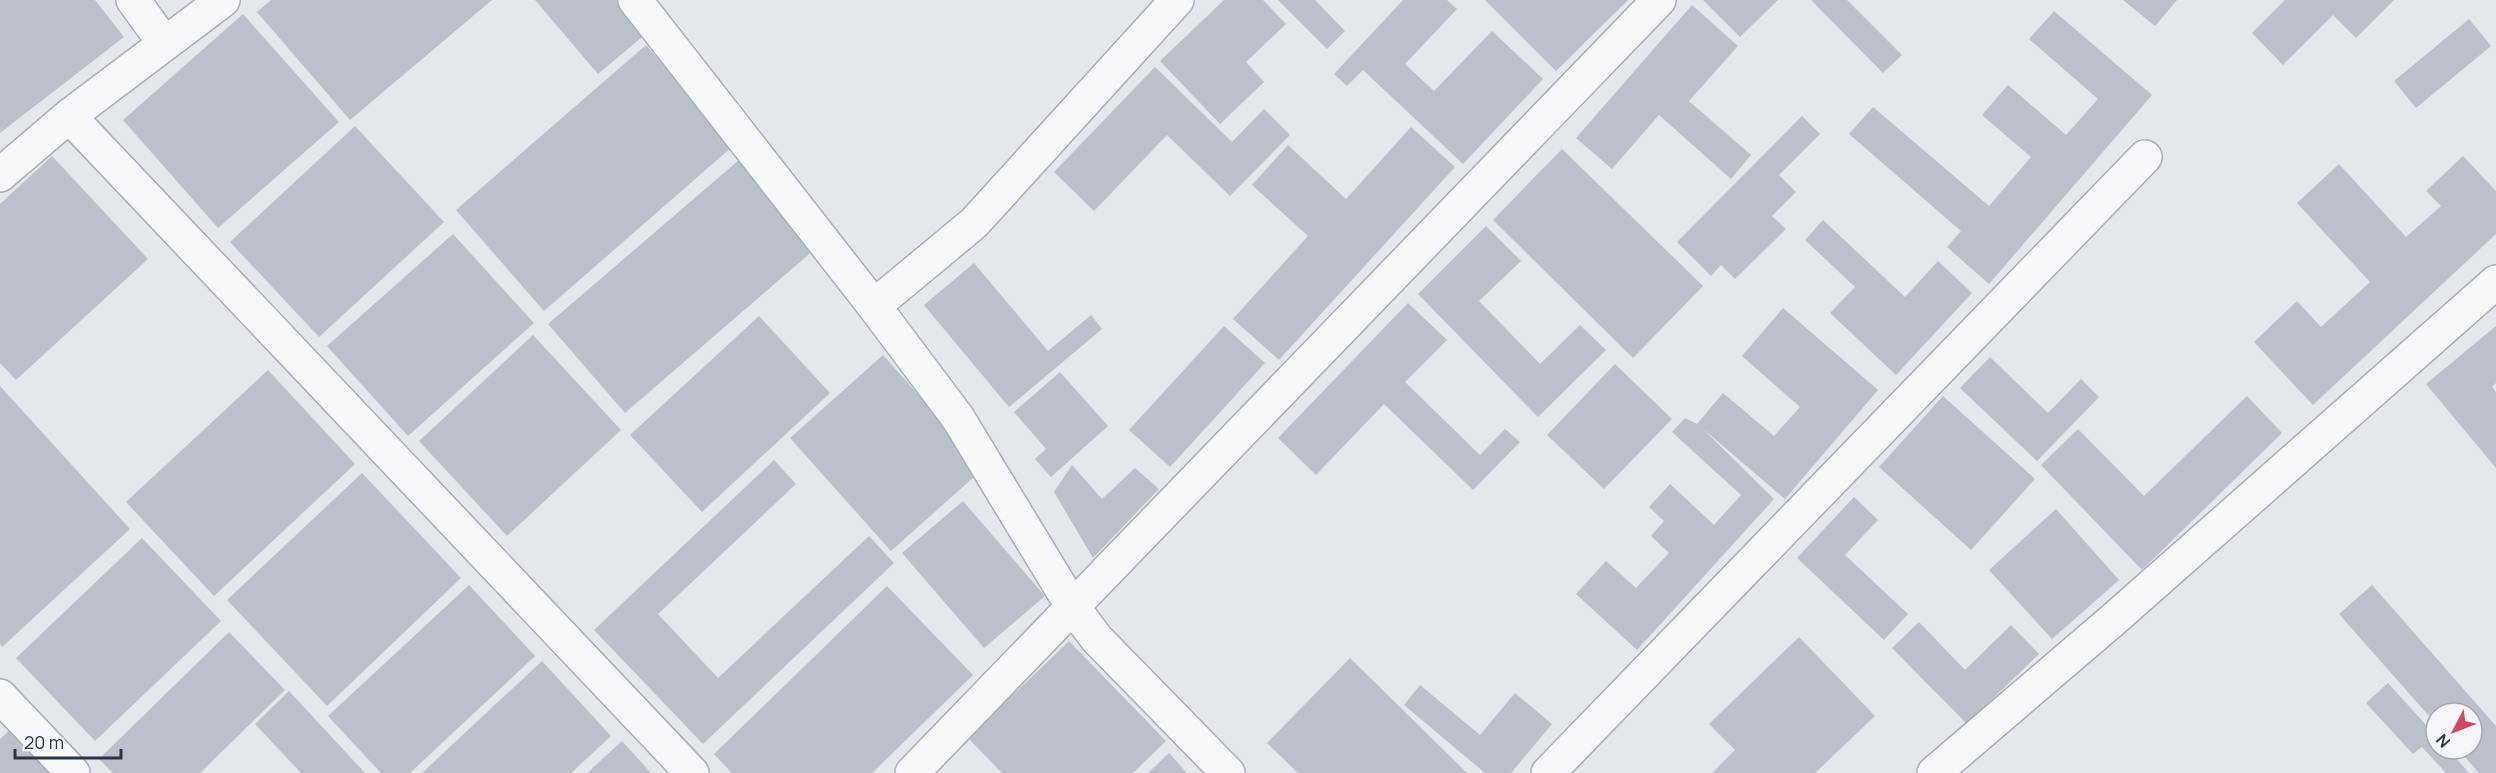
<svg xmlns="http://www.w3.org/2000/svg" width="2496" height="773" font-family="Manrope,sans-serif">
<rect width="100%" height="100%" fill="#e4e7ec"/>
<path fill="#bbc0ca" d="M0,0H95L124,37L0,133Z
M271,0H492L350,120L257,12Z
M535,0H620L648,32L598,74Z
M1224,0H1263L1286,24L1246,62L1264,82L1220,124L1160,61Z
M1278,0H1315L1345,31L1327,49Z
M1403,0H1447L1457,9L1405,64L1434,91L1492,31L1543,79L1463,164L1363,70L1347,86L1334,74Z
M1485,0H1628L1556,71Z
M1703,0H1778L1740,37Z
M1811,0H1847L1902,55L1883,73Z
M2123,0H2177L2155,26Z
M2285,0H2394L2356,38L2333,15L2283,65L2252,33Z
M1692,5L1738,46L1689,101L1751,155L1731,179L1659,115L1612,169L1576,138Z
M2054,11L2152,95L1989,284L1947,247L1961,231L1849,134L1873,107L1989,206L2031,157L1982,115L2008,85L2066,135L2098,99L2029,39Z
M243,14L339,122L218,228L123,120Z
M2469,19L2491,46L2416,108L2394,81Z
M646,45L733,146L544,311L456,210Z
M1155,67L1232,142L1264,109L1290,135L1230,196L1167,135L1094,211L1054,172Z
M1802,116L1820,134L1779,175L1796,192L1772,216L1786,229L1735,279L1721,265L1711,276L1677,242Z
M355,126L444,222L319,337L230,242Z
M1411,127L1455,167L1279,360L1233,319L1308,236L1252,185L1288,145L1346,199Z
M1562,149L1703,286L1633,358L1493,220Z
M52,156L148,259L16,380L0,363V204Z
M2463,156L2496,191V234L2313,405L2254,342L2297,301L2321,327L2370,282L2297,203L2339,164L2406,237L2441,206L2426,191Z
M739,160L815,249L625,413L548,324Z
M1823,220L1905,297L1938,261L1972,293L1896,375L1830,313L1855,287L1805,240Z
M1486,226L1521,261L1479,301L1540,364L1580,325L1606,350L1538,417L1418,294Z
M453,234L534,323L408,436L327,346Z
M974,263L1048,351L1091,315L1102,329L1009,407L924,305Z
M1408,303L1447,340L1405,382L1480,455L1505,429L1520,442L1473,490L1384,404L1316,475L1278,438Z
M1783,308L1878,390L1785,499L1702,428L1774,499L1637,650L1576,594L1606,561L1636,588L1669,553L1651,536L1664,521L1649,507L1670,484L1714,525L1741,495L1672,432L1685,418L1697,424L1723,393L1774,436L1800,407L1742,356Z
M759,316L830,393L702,512L630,435Z
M1224,326L1265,363L1170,467L1129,430Z
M2496,326V383L2492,387L2496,392V468L2426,384Z
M533,335L621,430L507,536L419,441Z
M883,355L984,468L891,551L790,438Z
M1990,357L2048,413L2081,379L2099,397L2037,461L1960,388Z
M1615,364L1672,419L1604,489L1547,435Z
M268,370L355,464L214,596L126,502Z
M1060,372L1108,426L1051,477L1035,459L1046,449L1014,412Z
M0,386L130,529L2,647L0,644Z
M1943,396L2035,479L1971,550L1879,467Z
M2247,396L2282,433L2142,570L2041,465L2078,429L2144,496Z
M774,460L796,484L658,614L718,678L869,536L894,563L703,744L594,630Z
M1072,465L1102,499L1135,468L1159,489L1093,558L1054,492Z
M362,473L461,578L327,706L227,600Z
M1854,497L1878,520L1845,555L1908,614L1884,640L1797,558Z
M963,501L1045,596L984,648L902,553Z
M2056,509L2119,580L2052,639L1989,570Z
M142,538L221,621L95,741L16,658Z
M469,585L535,656L410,773H381L328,716Z
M2372,585L2496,726V773H2479L2458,749H2472V713H2436V724L2339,614Z
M887,586L973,675L872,773H732L714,754Z
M1919,622L1965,670L2011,625L2039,654L1967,724L1892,648Z
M229,632L285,690L200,773H113L99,759Z
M1799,637L1875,716L1815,773H1712L1735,750L1709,724Z
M1069,641L1166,741L1133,773H1002L968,738Z
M1350,658L1467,773H1298L1267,743Z
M542,661L611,736L571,773H422Z
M2388,683L2436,736V749H2448L2469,773H2446L2422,747L2413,754L2366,703Z
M1420,685L1480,735L1515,693L1552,724L1511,773H1485L1404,705Z
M289,691L365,773H301L255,724Z
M14,726L57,773H0V739Z
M622,741L651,773H587Z
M1169,753L1187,773H1148Z"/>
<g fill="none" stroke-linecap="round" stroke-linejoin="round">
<g stroke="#a9aeb7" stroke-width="36">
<path id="minor" d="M133,0L165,44
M635,0L874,306L958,418L1072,606L1097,639L1228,773
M69,116L692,773
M0,175L69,116L223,0
M874,306L974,223L1177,0
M0,696L73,773
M912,773L1659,0
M1548,773L2145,157
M1934,773L2114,619L2496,282"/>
</g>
<use href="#minor" stroke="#f7f8fa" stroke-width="33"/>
</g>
<g transform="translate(2454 731) rotate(228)"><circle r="28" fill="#f4f6f9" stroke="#a4a8b1" stroke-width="1.5"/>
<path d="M0-4.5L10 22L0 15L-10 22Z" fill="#d1495b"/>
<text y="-9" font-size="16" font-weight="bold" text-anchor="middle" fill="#2b3445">N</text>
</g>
<path d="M15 749v9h106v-9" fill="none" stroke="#2b3445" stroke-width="3"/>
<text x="24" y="749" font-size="18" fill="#2b3445" stroke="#f4f6f9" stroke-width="4.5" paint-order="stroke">20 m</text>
</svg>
